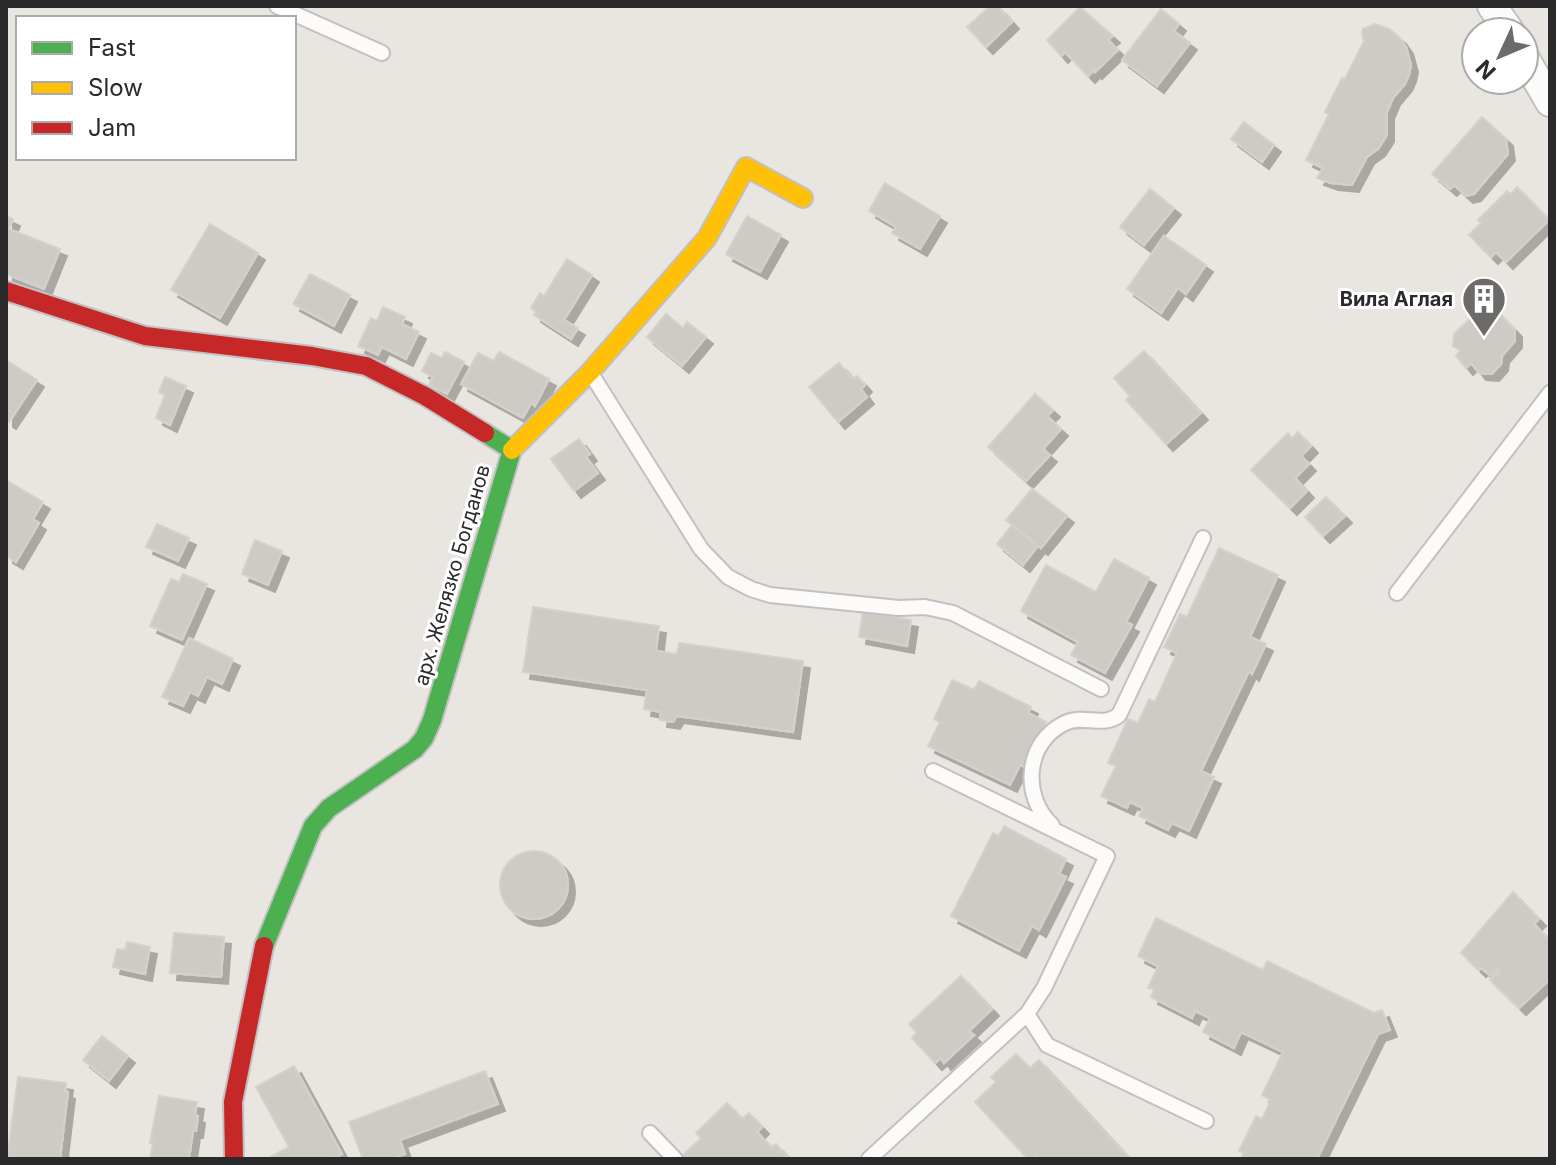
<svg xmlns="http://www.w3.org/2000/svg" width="1556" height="1165" font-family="Inter,sans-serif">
<defs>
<filter id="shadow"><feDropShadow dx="7" dy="7" stdDeviation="0" flood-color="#0004"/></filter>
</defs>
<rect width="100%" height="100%" fill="#e9e5e0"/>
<path fill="#cecbc7" stroke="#d4d1cc" stroke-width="2" filter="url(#shadow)" d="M990,6H998L1012,22L986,47L967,27Z
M1080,7L1113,36L1108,40L1118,50L1095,72L1094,70L1088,76L1065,52L1061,56L1047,40Z
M1161,9L1179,24L1174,31L1190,43L1157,86L1122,60Z
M1375,24L1389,29L1399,37L1406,47L1411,65L1409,75L1405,84L1393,98L1387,112V135L1378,149L1367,157L1352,185L1331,183L1317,178L1323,168L1306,160L1329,114L1325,112L1342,78L1345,79L1364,41L1362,33L1363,29Z
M1482,117L1506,139L1508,154L1474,194L1466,196L1454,185L1450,189L1432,174Z
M1244,122L1274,145L1262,162L1231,139Z
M885,183L940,216L920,249L892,233L896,227L869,211Z
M1517,187L1549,220L1506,262L1496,252L1491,257L1469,235L1481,223L1478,220L1507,191L1511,194Z
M1150,189L1174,208L1144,245L1120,227Z
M6,216L13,219L9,229L60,249L44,289L6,274Z
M747,216L781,235L760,272L726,254Z
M210,224L258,253L220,318L171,290Z
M1164,236L1206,265L1186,294L1178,288L1161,313L1127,289Z
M567,259L592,275L564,320L578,328L571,339L534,315L536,312L531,308L540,293L544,296Z
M310,274L350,295L334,326L293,304Z
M1492,306L1515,330V341L1502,356L1501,364L1492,374L1479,373L1471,363L1466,368L1456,356L1460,350L1453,346L1454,334L1482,307Z
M383,307L405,317L402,324L419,332L406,359L382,347L378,355L358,346L371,318L377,321Z
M666,314L683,328L687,322L706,337L682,366L647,337Z
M1144,351L1201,413L1166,444L1126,400L1130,396L1114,378Z
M445,352L464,362L447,394L429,385L433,377L422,371L431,353L442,358Z
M499,352L549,379L535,406L531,403L523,418L461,384L478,353L494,361Z
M6,360L37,380L9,422L6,420Z
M839,363L853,379L857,376L865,385L861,389L867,397L838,422L809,387Z
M165,377L186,386L170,425L156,418L165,395L159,392Z
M1035,394L1053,410L1047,416L1061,429L1043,449L1050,455L1026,481L988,447Z
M1298,432L1311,446L1301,456L1309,464L1295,478L1307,491L1290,508L1251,470L1288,433L1292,438Z
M579,439L590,454L586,457L598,473L574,491L551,459Z
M6,480L43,502L33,519L39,523L16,562L6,556Z
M1032,489L1067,516L1041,548L1006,520Z
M1326,497L1345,516L1323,536L1305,517Z
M157,524L189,538L178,561L146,547Z
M1012,525L1038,546L1023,565L997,544Z
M255,540L282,551L268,585L242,574Z
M1219,548L1278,575L1250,637L1266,644L1252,674L1249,671L1201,771L1214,777L1189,831L1172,823L1168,830L1139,816L1143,808L1130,802L1127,808L1101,796L1116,766L1108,763L1128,719L1138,723L1149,699L1155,702L1177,653L1164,647L1180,614L1187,617Z
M1114,559L1149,578L1126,622L1132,625L1105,673L1071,655L1078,642L1021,611L1046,565L1096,592Z
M183,574L207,584L182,640L150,626L171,579L179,582Z
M533,607L659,626L656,651L677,654L679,643L803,661L793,732L677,716L673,722L660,720L661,712L644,709L647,690L523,672Z
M863,611L911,620L907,646L859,637Z
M189,638L233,659L222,684L207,677L198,696L190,692L183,706L162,697Z
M952,680L974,690L979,681L1031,707L1028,713L1046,722L1025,767L1020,765L1010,785L928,746L940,722L934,719Z
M1004,826L1066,859L1059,874L1066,877L1039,930L1032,926L1019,951L951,916L993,833L999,836Z
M500 885a34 34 0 1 1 68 0a34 34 0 1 1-68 0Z
M1513,892L1539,919L1534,924L1550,941V979L1519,1008L1490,980L1499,971L1498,969L1491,976L1481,968L1479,970L1461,953Z
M1156,918L1263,970L1267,961L1374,1013L1382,1010L1390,1030L1378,1034L1317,1159H1241L1244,1153L1239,1151L1256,1116L1262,1119L1271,1100L1262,1095L1283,1052L1241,1032L1234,1048L1203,1032L1210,1018L1195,1011L1192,1018L1151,997L1154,989L1148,988L1158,966L1138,956Z
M174,933L224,937L221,977L170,973Z
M127,942L150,947L145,974L113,967L117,949L125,950Z
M961,976L992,1009L969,1031L974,1035L944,1063L941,1058L935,1063L912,1038L917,1033L909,1024Z
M102,1036L128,1056L109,1081L83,1060Z
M1016,1054L1030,1068L1039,1060L1130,1159H1040L1036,1155L1031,1159H1028L975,1102L996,1082L991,1077Z
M294,1066L342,1154L333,1159H267L289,1147L256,1087Z
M485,1071L498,1104L400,1140L405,1154L391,1159H363L349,1122Z
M18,1077L66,1083L65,1091L68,1092L60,1159H7Z
M159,1096L197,1102L195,1115L198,1116L196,1131H193L189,1159H150L153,1143H150Z
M727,1103L742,1119L749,1113L762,1127L757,1132L772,1148L776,1144L789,1159H681L680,1158L701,1138L696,1133Z"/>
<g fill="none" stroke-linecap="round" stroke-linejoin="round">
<g stroke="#c2c1c2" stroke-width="18">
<path id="lane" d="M277,6L382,53
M590,372L701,549L728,577L751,589L770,595L899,608L925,607L953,613L1101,689
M1397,593L1550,393
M1052,825C1021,796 1025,742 1065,723C1084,714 1103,728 1119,715L1203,538
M1027,1014L1047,1045L1206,1121
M650,1133L675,1159
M869,1159L1027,1014L1044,988L1107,856L933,771"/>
</g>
<g stroke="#c2c1c2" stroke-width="32">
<path id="street" d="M1492,6L1510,32
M1524,57L1550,102"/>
</g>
<g stroke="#c2c1c2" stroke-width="22">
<path id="fast" d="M264,946L313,826L329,808L415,749L424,738L432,720L512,450L485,433"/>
</g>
<g stroke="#c2c1c2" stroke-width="22">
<path id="slow" d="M512,450L590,372L707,238L746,167L803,198"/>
</g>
<g stroke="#c2c1c2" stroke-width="22">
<path id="jam" d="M6,291L145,336L312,356L366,366L425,396L485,433
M234,1159L233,1102L264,946"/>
</g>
<use href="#lane" stroke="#fcfbfa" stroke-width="14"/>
<use href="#street" stroke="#fcfbfa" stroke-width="28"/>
<use href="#fast" stroke="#4caf50" stroke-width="18"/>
<use href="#slow" stroke="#ffc107" stroke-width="18"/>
<use href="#jam" stroke="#c62828" stroke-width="18"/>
</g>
<defs>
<g id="building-pin" transform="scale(2.3)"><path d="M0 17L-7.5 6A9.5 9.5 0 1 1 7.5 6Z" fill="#6d6b6a" stroke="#fff"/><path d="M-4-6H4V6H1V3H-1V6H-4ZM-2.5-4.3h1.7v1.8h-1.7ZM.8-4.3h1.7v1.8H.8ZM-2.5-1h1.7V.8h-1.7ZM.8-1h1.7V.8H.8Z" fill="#fff"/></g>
</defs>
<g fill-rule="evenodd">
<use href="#building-pin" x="1484" y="299"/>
</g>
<g text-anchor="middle" stroke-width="6" stroke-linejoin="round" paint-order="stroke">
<g font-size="20" font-weight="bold" fill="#2a2a2a" stroke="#fff" text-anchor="end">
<text x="1453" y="306">Вила Аглая</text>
</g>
<g font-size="20" fill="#2a2a2a" stroke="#fff">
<text transform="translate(452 575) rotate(-74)" y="7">арх. Желязко Богданов</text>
</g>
</g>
<rect width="1556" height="1165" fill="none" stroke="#2a2a2a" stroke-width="16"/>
<rect x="16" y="16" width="280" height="144" fill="#ffffff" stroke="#aaaaaa" stroke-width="2"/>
<rect x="32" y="42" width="40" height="12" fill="#4caf50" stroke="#aaaaaa" stroke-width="2"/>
<text x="88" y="56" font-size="24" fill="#2a2a2a">Fast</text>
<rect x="32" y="82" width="40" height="12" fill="#ffc107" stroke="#aaaaaa" stroke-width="2"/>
<text x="88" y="96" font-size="24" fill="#2a2a2a">Slow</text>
<rect x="32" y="122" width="40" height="12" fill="#c62828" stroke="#aaaaaa" stroke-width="2"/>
<text x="88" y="136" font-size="24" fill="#2a2a2a">Jam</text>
<g transform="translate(1500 56) rotate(226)"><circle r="38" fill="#ffffff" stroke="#aaaaaa" stroke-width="2"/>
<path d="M0-6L14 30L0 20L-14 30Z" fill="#6d6b6a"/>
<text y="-12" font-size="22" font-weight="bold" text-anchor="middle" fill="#2a2a2a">N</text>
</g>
</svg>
